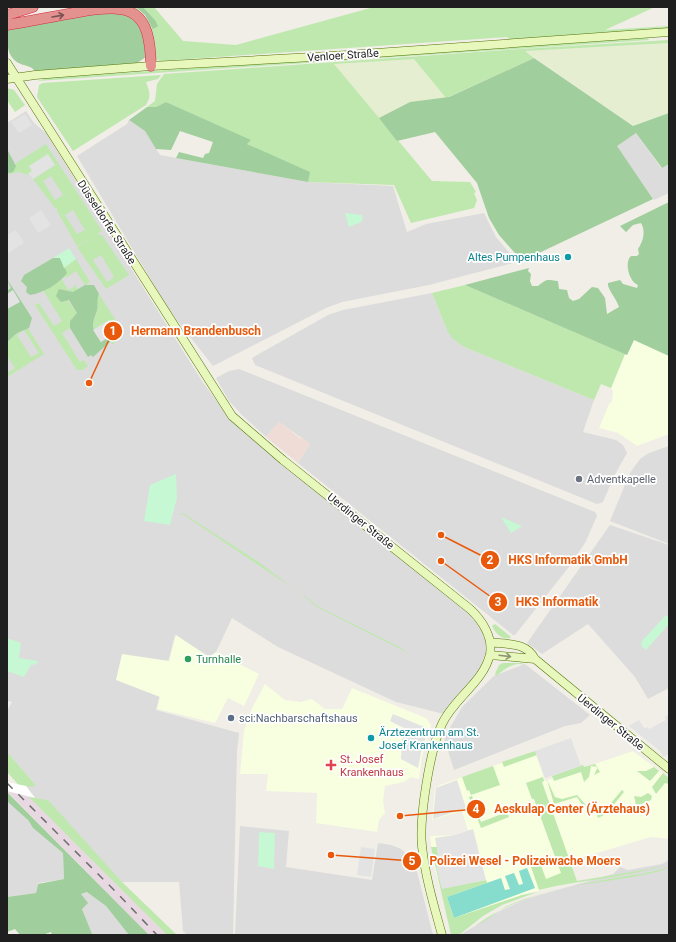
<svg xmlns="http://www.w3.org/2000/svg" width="676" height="942" font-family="Roboto,sans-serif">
<rect width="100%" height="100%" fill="#f0eee6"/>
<path fill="#dddcdc" d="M26,111L34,123L46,133L202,381L227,415L246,434L468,613L479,625L485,639L486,651L479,671L444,714L396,702L278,647L232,618L216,652L209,657L175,635L156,710L239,733L237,751L233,935H187L183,931L179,882H122L35,798L26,786L35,784L7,752V711L12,702L7,701V123Z
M129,120L145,131L160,155L308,182L393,186L407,232L426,224L484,213L496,237L517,262L429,285L342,302L326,308L213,366L169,310L77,156L127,124Z
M636,133L661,168L669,164V193L654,200L616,146Z
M432,293L447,330L464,347L594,400L583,432L616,440L623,445L627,453L614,476L603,502L597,504L255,365L252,358L328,315L343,310Z
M239,369L595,512L597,516L586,541L572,563L515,635H513L298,463L310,444L279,422L266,437L243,416L229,401L216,378L229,371Z
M669,446V544L610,521L630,473L640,459L649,453Z
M610,525L669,545V688L648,699L635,677L588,624L542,654L527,643Z
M525,664L590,715L581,723L565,726L454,770L444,738L462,707L494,676Z
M7,800L28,820L33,828L63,853L64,879L38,883L36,893L7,897Z
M240,826L289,831L286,867L372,880L378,843L391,845L401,849L408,855L416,868L433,935H235Z
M669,860V935H460L500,911L526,899L613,874L620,867L628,870L662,864Z
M88,892L106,906L129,935H89L91,934L82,908L81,894Z"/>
<path fill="#f0dcd6" d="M279,422L301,439L302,437L310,444L298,463L266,437Z"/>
<path fill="#e8d8e2" d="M7,791L29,796L167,935H149Z"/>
<path fill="#f8fee0" d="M634,340L669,356V434L637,446L618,433L599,428L609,404L612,401L613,391L611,388L625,354L627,355Z
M176,635L209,657L216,652L259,674L244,706L228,698L215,723L157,709L160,697L116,680L122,654L169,661Z
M265,684L285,700L300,702L312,699L325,709H342L352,688L426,718L431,725L422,756L419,779L411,777L404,782L385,786L383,801L385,813L379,820L377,832L316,823L317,793L266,791L268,774H240L244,730L253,706Z
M535,751L545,781L633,751L669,778V839L651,837L570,861L577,881L522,895L452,928L434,866L430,836L455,835L468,831L462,811L432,820L435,789L440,785Z"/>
<path fill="#e6eed2" d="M669,43V113L633,126L525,51Z
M414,58L446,98L410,102L379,118L334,64Z"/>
<path fill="#bee8ad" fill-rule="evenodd" d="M127,7H136L150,22L155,20L143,7H154L183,41L236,45L374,7H655L605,30L669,26V28L510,40L507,37L160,61L155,59Z
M648,38L649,40L37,81L47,78Z
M669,40V43L525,51L534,58L446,98L414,59L334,64L432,181L470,182L476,192L474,193L477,200L474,208L411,223L394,185L308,182L309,172L247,144L250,140L166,102L156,107H147L155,101L157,84L164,74L521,49Z
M161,75L158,79L146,82C149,91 152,95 146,105L73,151L37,97L39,85L43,83Z
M7,88L14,90L25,105L15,112L7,100Z
M46,144L102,231L77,246L57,211V208H55L33,179L55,165L29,167L32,171L29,175L19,172L9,174L7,172V170L16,166V163ZM51,176L63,195L55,200L43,181ZM73,210L85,230L77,234L65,215Z
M97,234L102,235L129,275L106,289L77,247ZM101,255L114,277L107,282L93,260Z
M76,259L90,282L85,285L76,271L66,278L64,276L66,273L64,268Z
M61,278L68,290L74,287L75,284L78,290L73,292L59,289L77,313L70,321V328L62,333L80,362L84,360L88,366L83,370H77L35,305L39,303L54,326L62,321L43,290L54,285Z
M465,285L625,354L611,388L601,384L594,400L464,347L452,338L447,330L432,293Z
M99,294L118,324L120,333L113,345L108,337L116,332L93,330C93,322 95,317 97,310C98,304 96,300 99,294Z
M28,328L44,354L7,377V373L15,368L7,356V342L17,333ZM24,330L39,353L31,357L17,335Z
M183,513L260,563L294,589L187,517L183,514L178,515Z
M295,589L319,607L399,647L410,654L317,607Z
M495,624L511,637L510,638C501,639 496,634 492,626Z
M503,663H522L524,665C514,661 504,670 496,676L495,674L499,665Z
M535,751L537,755L504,767L502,762Z
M7,752L35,784L34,787L26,786L35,798L48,800L122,882L177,935H167L32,800L7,772Z
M595,764L600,772L594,775L598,767L591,766L589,777L584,782L581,772L554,781L552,776L583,765L584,767Z
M493,766L500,785L471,795L469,790L467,791L462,777Z
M654,767L659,771L650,781L637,771H646Z
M663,773L669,778V784L665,783L656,794L652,787Z
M543,777L544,781L542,782L577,881L649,869L669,864C627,878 582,879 539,890L531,867L540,863L546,879L561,873L534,799H532L526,783Z
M547,780L555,797L562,799L577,795L586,805L583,806L577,797L554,804Z
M622,790L624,792L606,814L598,818L596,811L597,807L611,803Z
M648,793L652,796L651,800L639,805H636L634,796L641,797Z
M472,796L481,822L507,812L509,817L481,828L469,797Z
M431,847H437L442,888L486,880L487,883L447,897L454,918L522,895L537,892L502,905L483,916L459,935H451Z
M669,867C658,876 584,883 565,888C546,892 525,898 507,906C497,911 486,922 476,925C517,895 566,887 615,878C633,875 651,873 669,867Z"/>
<path fill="#a0ce9c" d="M136,7H143L155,20L158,26L153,29L145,15Z
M110,11C143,19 142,25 146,57L137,63L35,71C31,66 26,66 21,64C6,58 7,42 7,29Z
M534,58L633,126L669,113V164L662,168L636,133L617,146L653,199L522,261L499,235L489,218L477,183L435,132L397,141L379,118L410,102L449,97Z
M166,102L251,140L247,144L310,172L308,182L176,158L179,152L203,158L205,154L209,153L213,142L180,131L171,150L156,149L145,131L129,120L147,107H156Z
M7,149L16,166L13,172L9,173L7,170Z
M669,202V356L634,340L627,355L465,285L529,268L528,271L531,274L530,281L532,286H538C548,278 546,280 558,281L559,289L567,290L569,298L573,301L579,299L592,287L598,288L605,298L607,314L619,307C617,299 607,289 608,283L620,280L623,284L637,288L638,285C629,282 624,262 631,256H637L639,254L638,249C643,242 646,231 641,223L633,225L626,232L620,226Z
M53,258H60L67,273C59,284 43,293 30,295L26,292L27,287L21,281L24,275Z
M7,279L32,318L29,328L17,333L7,342V309L19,302L13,291L7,294V291L11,288Z
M85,285H94L99,294C96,300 99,307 96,313C91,328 92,328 101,342L108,337L111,341L93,357L91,355L88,357L70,328V321L77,313L69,300L61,302L56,296L59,289L73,292Z
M7,792L149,935H129L106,906L87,892L81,894L88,903L82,909L92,934L89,935H52L51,932L42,935H20L15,929L7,932V897L36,893L38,884L64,879L63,853L33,828L28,820L8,802Z"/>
<path fill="#c5f8d3" d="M345,213L362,215L363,220L359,223L349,227Z
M69,248L76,259L64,268L60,258H53Z
M176,474L177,498L170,525L144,521L150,485Z
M501,517L522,526L511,533Z
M666,615L669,617V624L646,650L642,647L641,642Z
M7,638L21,643L19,658L38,661L36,664L31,665L24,677L7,671Z
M259,832L275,833L274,869L258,866Z"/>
<path fill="#86dccd" d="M527,868L535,888L454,918L447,897L501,878L505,890L510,889L505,876L514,873L519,885L523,884L519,871Z"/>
<path fill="#e3e3e3" d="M25,114L32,125L19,133L11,122Z
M48,154L55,165L33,179L28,173L32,171L29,166Z
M41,210L51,225L38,233L29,218Z
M16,230L24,243L7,254V235Z
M13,290L20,302L7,309V294Z
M109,320L116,332L101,342L93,330Z
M393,714L429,729L422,748L418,768L401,759L402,740L406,729L390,721Z
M669,714V754L663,757L660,751L629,726L639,720L644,728L648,727L649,729L666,720L665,717Z
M571,738L581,766L545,778L535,751Z
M457,780L466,808L433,819L436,788Z
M473,829L486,880L442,889L436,867L440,865L435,838L455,835Z
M361,847L375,849L371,877L357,875Z"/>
<path fill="#fff" d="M7,782L26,786L35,798L7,791Z"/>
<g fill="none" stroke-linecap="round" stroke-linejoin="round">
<g stroke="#527408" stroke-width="9">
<path id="secondary" d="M7,63L232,416L283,460L470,609C482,620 493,637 490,654C484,682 454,698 442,724C430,749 419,818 422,846C425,876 434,906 442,935
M7,79L35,75L151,66L348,55L669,32
M490,642C506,645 526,641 535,659L669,769
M490,655L535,659"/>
</g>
<g stroke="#d62b42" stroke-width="11">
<path id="motorway" d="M7,15L33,7
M7,25C31,21 55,16 79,12C132,3 150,9 151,66"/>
</g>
<use href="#secondary" stroke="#e8f8bc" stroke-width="8"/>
<use href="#motorway" stroke="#e49290" stroke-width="10"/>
<path stroke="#6d6d6d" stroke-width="1.5" stroke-dasharray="8 8" stroke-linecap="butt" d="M7,783L118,894L157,935"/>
</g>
<defs><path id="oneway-shaft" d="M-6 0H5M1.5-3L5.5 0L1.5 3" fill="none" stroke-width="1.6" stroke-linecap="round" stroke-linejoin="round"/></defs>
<use stroke="#785352" href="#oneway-shaft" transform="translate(58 16) rotate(-10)"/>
<use stroke="#8e9675" href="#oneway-shaft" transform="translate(505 656) rotate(7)"/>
<g fill="#0f9aa8" stroke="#fff" stroke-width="1.5">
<circle cx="568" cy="257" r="4"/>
<circle cx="371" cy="738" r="4"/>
</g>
<circle fill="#6b7280" stroke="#fff" stroke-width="1.5" cx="579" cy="479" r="4"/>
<circle fill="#2e9e5b" stroke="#fff" stroke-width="1.5" cx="188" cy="659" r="4"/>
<circle fill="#5c6f8a" stroke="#fff" stroke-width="1.5" cx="231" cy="718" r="4"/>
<path fill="#e0444e" stroke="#fff" stroke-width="1.5" d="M329 759h4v4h4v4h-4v4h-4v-4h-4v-4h4z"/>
<g text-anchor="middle" stroke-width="3.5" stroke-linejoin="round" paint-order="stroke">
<g font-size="11" fill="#1f1f1f" stroke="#fff">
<text transform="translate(343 55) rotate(-4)" y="4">Venloer Straße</text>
<text transform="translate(107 222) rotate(57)" y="4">Düsseldorfer Straße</text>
<text transform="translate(361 521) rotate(39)" y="4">Uerdinger Straße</text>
<text transform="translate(611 722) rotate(39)" y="4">Uerdinger Straße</text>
</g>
<g font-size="11" fill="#0d838f" stroke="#fff" text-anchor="end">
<text x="560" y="261">Altes Pumpenhaus</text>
<text x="379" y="736" text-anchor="start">Ärztezentrum am St.<tspan x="379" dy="13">Josef Krankenhaus</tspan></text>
</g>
<g font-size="11" fill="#5b616d" stroke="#fff" text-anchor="start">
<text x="587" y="483">Adventkapelle</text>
</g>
<g font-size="11" fill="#27864d" stroke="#fff" text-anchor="start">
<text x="196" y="663">Turnhalle</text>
</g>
<g font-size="11" fill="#4e5e75" stroke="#fff" text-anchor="start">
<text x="239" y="722">sci:Nachbarschaftshaus</text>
</g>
<g font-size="11" fill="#be3a42" stroke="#fff" text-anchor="start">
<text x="340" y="763">St. Josef<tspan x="340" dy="13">Krankenhaus</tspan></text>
</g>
</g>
<path fill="none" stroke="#e8590c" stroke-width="1.5" d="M89 383L113 331M441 535L490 560M441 561L498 602M400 816L476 809M331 855L412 861"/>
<g fill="#e8590c" stroke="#fff" stroke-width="1.5">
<circle cx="89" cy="383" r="4"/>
<circle cx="441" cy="535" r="4"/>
<circle cx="441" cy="561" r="4"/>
<circle cx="400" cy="816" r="4"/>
<circle cx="331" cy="855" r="4"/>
<circle cx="113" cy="331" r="10"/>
<circle cx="490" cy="560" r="10"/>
<circle cx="498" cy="602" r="10"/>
<circle cx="476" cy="809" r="10"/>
<circle cx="412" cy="861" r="10"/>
</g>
<g font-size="12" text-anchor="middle" font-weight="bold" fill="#fff">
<text x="113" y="335">1</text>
<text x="490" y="564">2</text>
<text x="498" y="606">3</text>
<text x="476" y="813">4</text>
<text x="412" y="865">5</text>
</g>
<g font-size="12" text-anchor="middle" font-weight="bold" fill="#e8590c" stroke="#fff" stroke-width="3.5" stroke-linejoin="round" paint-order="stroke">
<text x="196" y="335">Hermann Brandenbusch</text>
<text x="568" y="564">HKS Informatik GmbH</text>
<text x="557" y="606">HKS Informatik</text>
<text x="572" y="813">Aeskulap Center (Ärztehaus)</text>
<text x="525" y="865">Polizei Wesel - Polizeiwache Moers</text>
</g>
<rect width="676" height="942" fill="none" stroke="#1f1f1f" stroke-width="16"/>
</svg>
